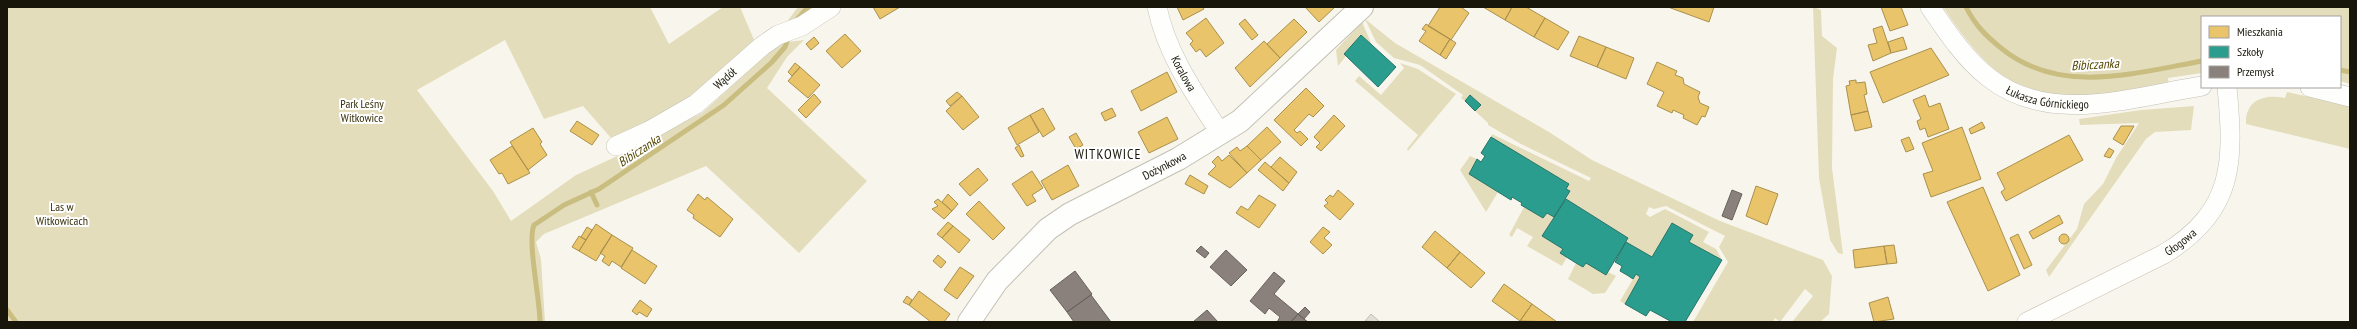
<svg xmlns="http://www.w3.org/2000/svg" width="2357" height="329" font-family="'PT Sans Narrow',sans-serif">
<rect width="100%" height="100%" fill="#f8f6ec"/>
<path fill="#e4ddbc" d="M7,7H650L669,44L723,7H740L755,42L692,102L618,146L583,106L544,119L505,40L417,90L493,191L511,221L576,175L624,153L702,113L779,43L804,40L787,57L767,88L867,181L799,253L706,166L544,234L536,242L541,259L545,322H7Z
M798,7H823L783,27Z
M1813,7L1821,10L1822,36L1837,48L1833,79L1832,168L1843,254L1838,253L1830,240L1819,178Z
M1943,7H2350V84L2340,81V17H2202V73L2168,78L2169,84C2132,89 2094,99 2056,97C2005,94 1969,46 1943,7Z
M1365,19L1395,43L1549,132L1592,160L1720,221L1823,260L1832,276L1829,314L1820,322H1792L1813,296L1805,289L1780,322L1775,318L1773,322H1693L1728,262L1719,247L1725,236L1666,206L1654,209L1649,207L1646,214L1650,217L1665,209L1709,232L1703,242L1716,249L1722,260L1689,242L1693,235L1672,223L1652,257L1626,242L1628,238L1566,199L1570,191L1566,189L1569,184L1491,137L1492,134L1589,181L1591,178L1521,144L1488,125V123L1475,111L1481,105L1470,95L1465,101L1461,98L1463,95L1420,65L1394,58L1376,42Z
M1362,22L1372,45L1361,35L1344,54L1346,56L1338,66L1336,50Z
M1400,63L1418,69L1456,94L1408,151L1407,149L1418,135L1355,81L1359,76L1381,95L1404,68Z
M2287,92L2350,106V149L2246,124C2245,100 2264,94 2285,98Z
M2194,106L2191,130L2155,132L2146,139L2049,277L2046,270L2077,229L2084,204L2103,184L2116,158L2139,123L2080,125L2079,119L2141,110Z
M1470,156L1477,159L1469,174L1498,192L1486,212L1460,170Z
M1524,207L1543,218L1547,213L1554,217L1542,236L1563,249L1560,253L1567,257L1562,266L1527,246L1533,237L1517,228L1512,237L1509,235Z
M1576,263L1583,267L1586,263L1606,275L1608,272L1616,276L1605,293L1593,294L1568,279Z
M1636,274L1640,277L1625,304L1620,301Z"/>
<path fill="#e9c46a" stroke="#aa904d" d="M873,7H900L880,19Z
M1177,7H1203L1204,9L1183,20Z
M1305,7H1335L1319,22Z
M1440,7H1461L1469,13L1451,40L1428,26Z
M1483,7H1512L1505,20Z
M1512,7H1526L1545,18L1534,37L1505,20Z
M1668,7H1714L1709,22Z
M1881,7H1901L1908,25L1890,31Z
M1206,18L1224,43L1206,57L1200,49L1196,52L1190,44L1193,41L1186,33Z
M1545,18L1569,32L1558,50L1534,37Z
M1245,19L1258,35L1252,40L1239,24Z
M1294,19L1307,32L1280,58L1267,44Z
M1426,24L1450,39L1440,55L1419,41L1426,31L1422,29Z
M1882,26L1891,53L1873,61L1868,45L1877,43L1873,29Z
M845,34L861,51L842,68L826,51Z
M1579,36L1606,47L1597,67L1570,56Z
M814,37L819,43L811,50L806,44Z
M1903,37L1907,49L1891,53L1888,42Z
M1450,39L1456,43L1446,59L1440,55Z
M1264,41L1280,58L1250,87L1235,68Z
M1606,47L1634,58L1626,79L1597,67Z
M1931,48L1949,75L1883,103L1870,72Z
M1657,62L1677,71L1675,75L1683,78L1684,84L1700,92L1698,97L1700,103L1709,107L1705,117L1702,116L1697,125L1683,118L1684,115L1673,110L1672,113L1657,106L1664,92L1647,84Z
M795,63L800,67L792,76L788,72Z
M800,67L820,85L808,98L788,81Z
M1167,72L1177,92L1141,111L1131,91Z
M1856,80V83L1865,82L1867,94L1864,95L1868,111L1851,115L1846,86L1850,85L1849,81Z
M1306,88L1324,106L1313,117L1309,114L1294,130L1297,133L1300,131L1308,139L1301,146L1274,120Z
M957,92L962,96L950,106L946,101Z
M814,94L821,102L806,118L798,110Z
M1925,95L1929,107L1940,103L1949,129L1928,137L1925,128L1920,130L1917,121L1921,119L1913,100Z
M962,96L979,117L963,130L946,111Z
M1043,108L1055,129L1043,137L1030,115Z
M1112,108L1116,116L1105,121L1101,113Z
M1868,111L1872,127L1855,131L1851,115Z
M1030,115L1039,132L1017,145L1008,128Z
M1334,115L1345,126L1321,151L1316,147L1320,143L1314,137Z
M1167,117L1178,139L1149,153L1138,132Z
M577,121L599,135L592,145L570,131Z
M1982,122L1985,128L1971,134L1969,129Z
M2121,126H2134L2123,145L2113,139Z
M1267,127L1281,142L1261,160L1247,146Z
M1962,127L1981,179L1931,197L1923,174L1933,171L1922,143Z
M533,128L542,142L540,144L547,155L528,170L510,142Z
M1076,133L1083,145L1076,149L1069,137Z
M2069,135L2083,160L2006,201L2001,192L2005,189L1997,173Z
M1909,137L1914,149L1906,152L1901,140Z
M1019,145L1024,156L1021,157L1015,148Z
M512,146L530,173L508,184L502,173L499,174L490,160Z
M1247,146L1261,160L1247,173L1229,153L1237,147L1240,151Z
M2109,148L2114,151L2110,158L2104,156Z
M1229,155L1247,173L1230,188L1208,174L1216,166L1212,162L1218,156L1222,161Z
M1280,157L1297,172L1289,183L1271,167Z
M1265,162L1289,183L1283,191L1258,170Z
M1068,165L1079,186L1052,200L1041,181Z
M978,168L988,180L970,196L959,184Z
M1032,171L1043,188L1032,195L1036,201L1027,206L1012,184Z
M1190,175L1208,186L1204,194L1185,184Z
M1756,186L1778,194L1767,225L1746,216Z
M1983,187L2020,275L1988,291L1947,202Z
M1338,190L1354,204L1340,220L1324,206L1328,203L1325,200L1330,195L1333,197Z
M698,194L705,200L707,197L733,219L720,237L693,218L694,215L687,210Z
M948,194L958,204L952,211L942,202Z
M1259,195L1276,205L1259,228L1236,213L1241,206L1248,210Z
M938,199L952,211L944,219L932,209L938,206L934,202Z
M979,201L1005,228L993,240L966,214Z
M2059,215L2063,223L2033,239L2029,232Z
M948,222L953,226L942,238L937,234Z
M596,224L612,235L596,261L579,251Z
M953,226L970,240L959,253L942,238Z
M587,227L592,230L586,240L581,237Z
M1323,227L1330,232L1324,238L1332,245L1323,254L1310,242Z
M1435,231L1460,252L1447,268L1422,247Z
M2018,234L2032,265L2024,269L2010,238Z
M2059 239a5 5 0 1 1 10 0a5 5 0 1 1-10 0Z
M612,235L633,248L621,267L612,261L609,266L602,261L605,256L600,253Z
M579,236L586,240L579,251L572,247Z
M1894,245L1897,263L1887,264L1884,246Z
M1884,246L1887,264L1855,268L1853,250Z
M632,250L657,266L645,284L621,268Z
M1460,252L1485,273L1471,288L1447,268Z
M938,255L946,262L941,268L933,261Z
M960,267L974,276L957,299L944,290Z
M1504,284L1532,304L1520,321L1492,301Z
M919,291L950,314L944,322H931L909,305Z
M907,296L912,300L909,305L903,302Z
M1888,297L1894,319L1874,322L1869,303Z
M640,300L652,309L647,317L639,312L637,315L632,311Z
M1532,304L1557,322L1520,321Z"/>
<path fill="#2a9d8f" stroke="#257467" d="M1361,35L1396,67L1378,87L1344,54Z
M1470,95L1481,105L1475,111L1465,101Z
M1491,137L1569,184L1566,189L1570,191L1554,217L1547,213L1543,218L1521,205L1522,203L1512,197L1511,200L1469,174L1477,159L1481,162L1485,156L1481,153Z
M1566,199L1628,238L1606,275L1586,263L1583,267L1576,263L1560,253L1563,249L1542,236Z
M1672,223L1693,235L1689,242L1722,260L1685,322H1672L1650,310L1646,316L1625,304L1640,277L1636,274L1633,279L1627,275L1620,271L1622,266L1615,262L1626,242L1652,257Z"/>
<path fill="#8a817c" stroke="#68615a" d="M1732,190L1742,194L1732,220L1722,216Z
M1201,246L1209,253L1205,258L1196,251Z
M1226,250L1247,270L1231,286L1210,267Z
M1075,271L1092,294L1067,312L1050,290Z
M1274,272L1285,281L1274,294L1298,314L1291,322H1277L1280,317L1269,308L1265,314L1250,301Z
M1091,295L1111,322H1074L1067,312Z
M1305,307L1310,312L1304,319L1298,314Z
M1207,310L1218,322H1193Z
M1298,314L1304,319L1308,322H1291Z"/>
<g fill="none" stroke-linecap="round" stroke-linejoin="round">
<path stroke="#c9bd80" stroke-width="5" d="M1966,7C1975,25 1986,36 2001,48C2059,96 2135,73 2202,61
M794,23L808,7
M2340,70L2350,72
M591,192L597,205
M7,310L16,322
M540,322C540,299 527,241 534,225L564,205L599,189L724,105L771,63L785,47L789,36"/>
</g>
<path fill="#e1dfd4" stroke="#c3c1b7" d="M1371,314L1380,322L1365,321Z"/>
<g fill="none" stroke-linecap="round" stroke-linejoin="round">
<g stroke="#c3c1b6" stroke-width="20">
<g id="street">
<path id="s1" d="M1157,7C1167,55 1195,94 1221,134"/>
<path id="s2" d="M1930,7C1947,32 1964,58 1988,77C2049,126 2132,97 2202,86"/>
<path d="M2310,87L2350,97"/>
<path id="s3" d="M616,146L649,131L696,104L762,46L778,35L802,26L831,7"/>
<path id="s4" d="M2027,322L2164,254C2235,211 2234,161 2227,87"/>
</g>
</g>
<g stroke="#c3c1b6" stroke-width="24">
<g id="secondary">
<path id="s5" d="M969,322L997,281L1048,229L1070,214L1178,159L1240,121L1362,7"/>
</g>
</g>
<use href="#street" stroke="#fefefc" stroke-width="19"/>
<use href="#secondary" stroke="#fefefc" stroke-width="22"/>
</g>
<g text-anchor="middle" stroke-width="4" stroke-linejoin="round" paint-order="stroke">
<g font-size="12" fill="#18160a" stroke="#fff">
<text dy="4" stroke="none"><textPath href="#s1" startOffset="72">Koralowa</textPath></text>
<text dy="4" stroke="none"><textPath href="#s3" startOffset="129">Wądół</textPath></text>
<text dy="4" stroke="none"><textPath href="#s2" startOffset="156">Łukasza Górnickiego</textPath></text>
<text dy="4" stroke="none"><textPath href="#s5" startOffset="255">Dożynkowa</textPath></text>
<text dy="4" stroke="none"><textPath href="#s4" startOffset="173">Głogowa</textPath></text>
</g>
<g font-size="12" fill="#372f0a" stroke="#fff">
<text x="362" y="108">Park Leśny<tspan x="362" dy="14">Witkowice</tspan></text>
<text x="62" y="211">Las w<tspan x="62" dy="14">Witkowicach</tspan></text>
</g>
<g font-size="13" font-style="italic" fill="#534701" stroke="#fff">
<text transform="translate(2095 64) rotate(-3)" y="5">Bibiczanka</text>
<text transform="translate(639 150) rotate(-33)" y="5">Bibiczanka</text>
</g>
<g font-size="14" letter-spacing="1" fill="#18160a" stroke="#fff">
<text x="1108" y="159">WITKOWICE</text>
</g>
</g>
<rect width="2357" height="329" fill="none" stroke="#18160a" stroke-width="16"/>
<rect x="2201" y="16" width="140" height="72" fill="#ffffff" stroke="#a3a29d"/>
<rect x="2209" y="26" width="20" height="12" fill="#e9c46a" stroke="#a3a29d"/>
<text x="2237" y="36" font-size="12" fill="#18160a">Mieszkania</text>
<rect x="2209" y="46" width="20" height="12" fill="#2a9d8f" stroke="#a3a29d"/>
<text x="2237" y="56" font-size="12" fill="#18160a">Szkoły</text>
<rect x="2209" y="66" width="20" height="12" fill="#8a817c" stroke="#a3a29d"/>
<text x="2237" y="76" font-size="12" fill="#18160a">Przemysł</text>
</svg>
